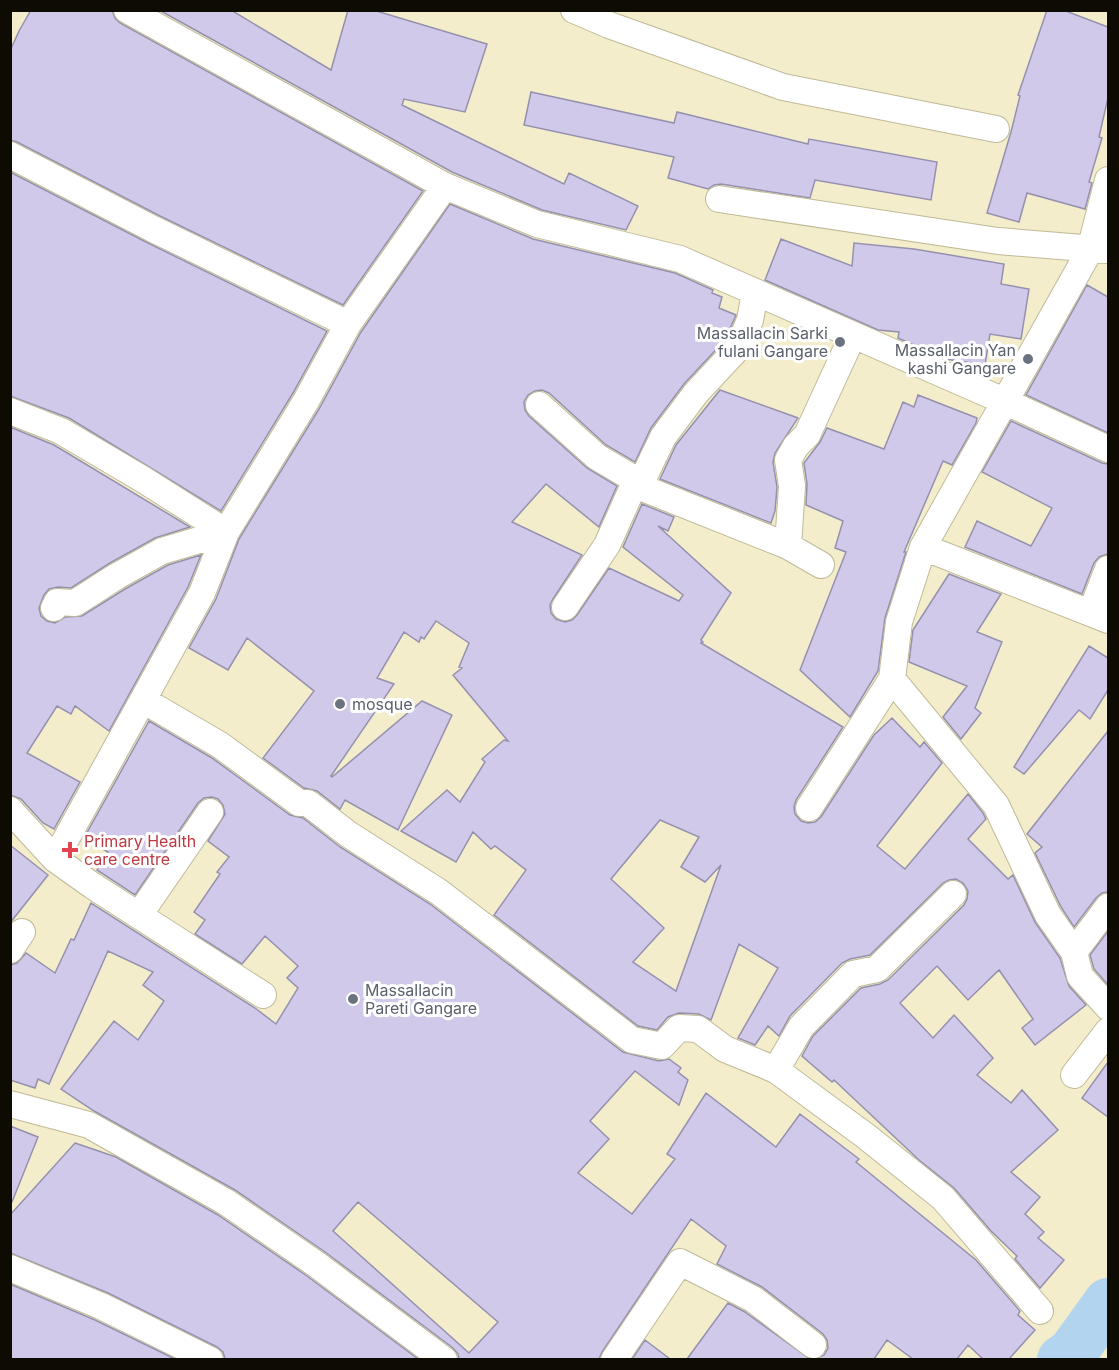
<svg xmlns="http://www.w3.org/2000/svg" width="1119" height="1370" font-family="Inter,sans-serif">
<rect width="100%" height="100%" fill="#f3edcb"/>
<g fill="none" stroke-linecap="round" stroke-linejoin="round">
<path stroke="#b2d4ef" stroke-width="50" d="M1062,1360L1072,1353L1108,1303"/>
</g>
<path fill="#d0c9ea" stroke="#9690af" stroke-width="1.5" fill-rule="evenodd" d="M31,10H112L115,18L120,23L423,191L343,305L160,216L17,142L10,140V51L19,31Z
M159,10H231L331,70L348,10H373L487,44L465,112L404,99L402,105L564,184L569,173L638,206L626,230L542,210L452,172Z
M1047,10H1063L1108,27V98L1099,137L1102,138L1089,182L1092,183L1085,209L1027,193L1019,222L987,213L1011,132L1020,96L1018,95Z
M531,92L674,123L677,112L808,144L809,139L937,162L931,200L815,180L810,198L721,184L714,185L708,189L668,178L674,157L524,125Z
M10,172L146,242L327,331L293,393L221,511L69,418L10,396Z
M450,204L533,239L675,273L713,290L712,293L722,297L719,308L736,315L725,340L684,384L651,428L635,462L606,445L549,393L542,390L535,391L528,395L524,402L525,410L529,416L587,468L617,486L599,527L546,484L512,522L582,555L553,599L550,605L551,613L556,619L565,622L572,620L577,615L609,568L679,601L683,595L623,547L642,504L674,517L668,531L658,526L731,593L701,640L703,642L701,643L843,727L796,800L794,807L795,814L801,821L808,823L815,822L821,817L874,735L892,718L920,747L924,742L942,763L877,846L905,869L968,794L983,813L986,819L968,839L1008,879L1013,875L1035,922L1060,958L1069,986L1086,1005L1035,1045L1022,1028L1033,1019L999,970L968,1000L937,966L900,1003L933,1038L954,1015L993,1058L977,1075L1011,1103L1022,1090L1058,1130L1011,1172L1040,1197L1025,1214L1044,1232L1038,1238L1064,1260L1040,1288L1015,1259L1017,1256L991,1231L954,1188L919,1160L834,1080L832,1082L802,1056L813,1036L861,988L880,984L888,980L964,905L967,899L968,891L963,883L956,879L949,880L943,883L870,955L850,959L842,963L790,1016L779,1036L768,1026L755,1045L738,1038L778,968L739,944L711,1020L699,1014L679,1013L668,1017L657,1030L638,1026L494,915L526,870L495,846L491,849L473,832L456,862L401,831L447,790L460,802L485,762L482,759L504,740L508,741L453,675L462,668L459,667L469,643L436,621L424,639L421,637L419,642L404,632L377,678L394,684L331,776L332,777L422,701L452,715L398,830L345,800L340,809L317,791L304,788L263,758L314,691L247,638L228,670L189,648L216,599L239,539L319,409L361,332ZM660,820L699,837L681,867L705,882L721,865L676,991L633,962L664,928L611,879Z
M781,239L852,266L854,243L914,249L1004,264L1001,284L1029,289L1021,339L990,334L985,365L945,359L898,338L899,332L878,330L765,280Z
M1087,285L1108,297V433L1026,395Z
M720,390L798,418L775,453L773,462L777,487L775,511L771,523L660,479L676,445Z
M918,395L977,418L976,423L952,465L943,461L904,552H906L885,618L878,671L850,717L800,670L846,552L835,548L843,521L806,505L807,484L804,463L820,442L827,428L884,449L903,402L914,407Z
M1011,421L1102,463L1108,464V554L1099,557L1094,563L1082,594L965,547L977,521L1031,546L1052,508L982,472Z
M10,427L54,445L190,527L155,538L110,563L71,588L58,587L49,589L44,595L39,608L41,616L47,621L55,623L65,617L82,616L125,589L168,565L201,555L188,587L109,731L75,706L71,714L57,706L27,753L80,782L54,829L43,823L21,799L10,795Z
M949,574L1001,594L977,632L1002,642L975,708L981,713L961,739L943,717L967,686L909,662L913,630Z
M1089,646L1108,658V690L1090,719L1079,710L1024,774L1014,767Z
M149,721L212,758L290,815L303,818L340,847L430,904L623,1052L659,1061L669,1059L681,1068L678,1072L688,1080L679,1105L635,1071L590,1121L609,1139L578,1173L632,1214L675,1159L667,1154L706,1093L776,1147L800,1114L859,1159L856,1162L976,1260L1020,1311L1018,1315L1035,1330L1009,1359H983L968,1345L957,1359H913L887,1340L874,1359H814L824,1355L828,1348L827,1340L823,1334L762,1287L717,1264L726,1246L691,1219L602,1352L599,1359H459L458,1354L453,1348L325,1252L235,1190L94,1111L61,1089L114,1021L138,1040L164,1001L143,985L153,972L108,951L49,1084L38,1079L35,1088L10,1080V965L17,963L26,953L55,973L71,939L74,940L91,903L255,1008L276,1024L298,988L287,978L298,966L265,936L242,964L195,934L205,920L194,912L220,874L217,872L229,857L208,841L225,814L223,805L218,799L212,797L204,798L198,803L135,895L97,870L108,852L84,838ZM358,1202L498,1322L469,1353L333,1231Z
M1108,731V892L1102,893L1096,898L1074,927L1061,907L1035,853L1042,847L1027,834Z
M10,845L48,875L10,923Z
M1108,931V985L1094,969L1090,955Z
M1108,1062V1117L1082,1098Z
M10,1126L38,1137L12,1202H10Z
M75,1143L116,1157L218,1215L307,1276L418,1359H225L223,1352L217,1347L108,1293L10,1253V1215Z
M10,1284L95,1320L175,1359H10Z
M728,1303L745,1312L810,1359H687Z
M645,1340L670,1359H632Z"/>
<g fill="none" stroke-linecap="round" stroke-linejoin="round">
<g stroke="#c0b998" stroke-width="28">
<path id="minor" d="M127,10L445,186L537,224L680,259L1004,401L1108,449
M574,10L609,25L783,87L996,129
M10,155L153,229L348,324
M719,199L998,241L1108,250
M539,405L597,457L636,480L645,489L788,546L821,565
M10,411L61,431L144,480L226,532L202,593L55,859
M640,485L663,437L696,393L738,348L750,320L755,293
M788,546L792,486L788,460L796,446L807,435L853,335
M923,547L1108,620
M565,607L607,545L636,480
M54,608L57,602L75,603L117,576L162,551L226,532L306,401L348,324L445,186
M1091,613L1108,569
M892,679L996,805L1048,915L1074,952L1080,976L1108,1007
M143,700L220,745L299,803H308L348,834L439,892L632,1040L662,1046L679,1028L698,1029L725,1049L776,1070L867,1137L943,1198L1040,1311
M809,808L892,679L899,622L923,547L1090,250L1108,180
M10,810L55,859L93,886L263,995
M139,915L210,812
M10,950L22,932
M1074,952L1108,907
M776,1070L801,1027L853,974L877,969L953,894
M1074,1075L1108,1031
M10,1104L89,1125L226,1202L316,1264L444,1360
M10,1268L101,1306L210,1360
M614,1360L680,1262L753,1299L813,1345"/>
</g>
<use href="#minor" stroke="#fff" stroke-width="26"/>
</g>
<g fill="#6b7280" stroke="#fff" stroke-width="2">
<circle cx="840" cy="342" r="6"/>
<circle cx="1028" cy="359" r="6"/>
<circle cx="340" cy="704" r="6"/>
<circle cx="353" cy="999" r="6"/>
</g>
<path fill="#e0444e" stroke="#fff" stroke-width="2" d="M67 841h6v6h6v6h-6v6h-6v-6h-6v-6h6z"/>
<g text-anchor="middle" stroke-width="6" stroke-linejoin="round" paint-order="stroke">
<g font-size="16" fill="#5b616d" stroke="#fff" text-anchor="end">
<text x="828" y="339">Massallacin Sarki<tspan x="828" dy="18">fulani Gangare</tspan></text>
<text x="1016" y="356">Massallacin Yan<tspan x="1016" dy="18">kashi Gangare</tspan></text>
<text x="352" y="710" text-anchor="start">mosque</text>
<text x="365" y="996" text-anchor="start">Massallacin<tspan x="365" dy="18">Pareti Gangare</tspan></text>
</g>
<g font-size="16" fill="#be3a42" stroke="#fff" text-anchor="start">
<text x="84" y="847">Primary Health<tspan x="84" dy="18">care centre</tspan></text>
</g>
</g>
<rect width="1119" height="1370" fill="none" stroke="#0e0b02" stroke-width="24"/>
</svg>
